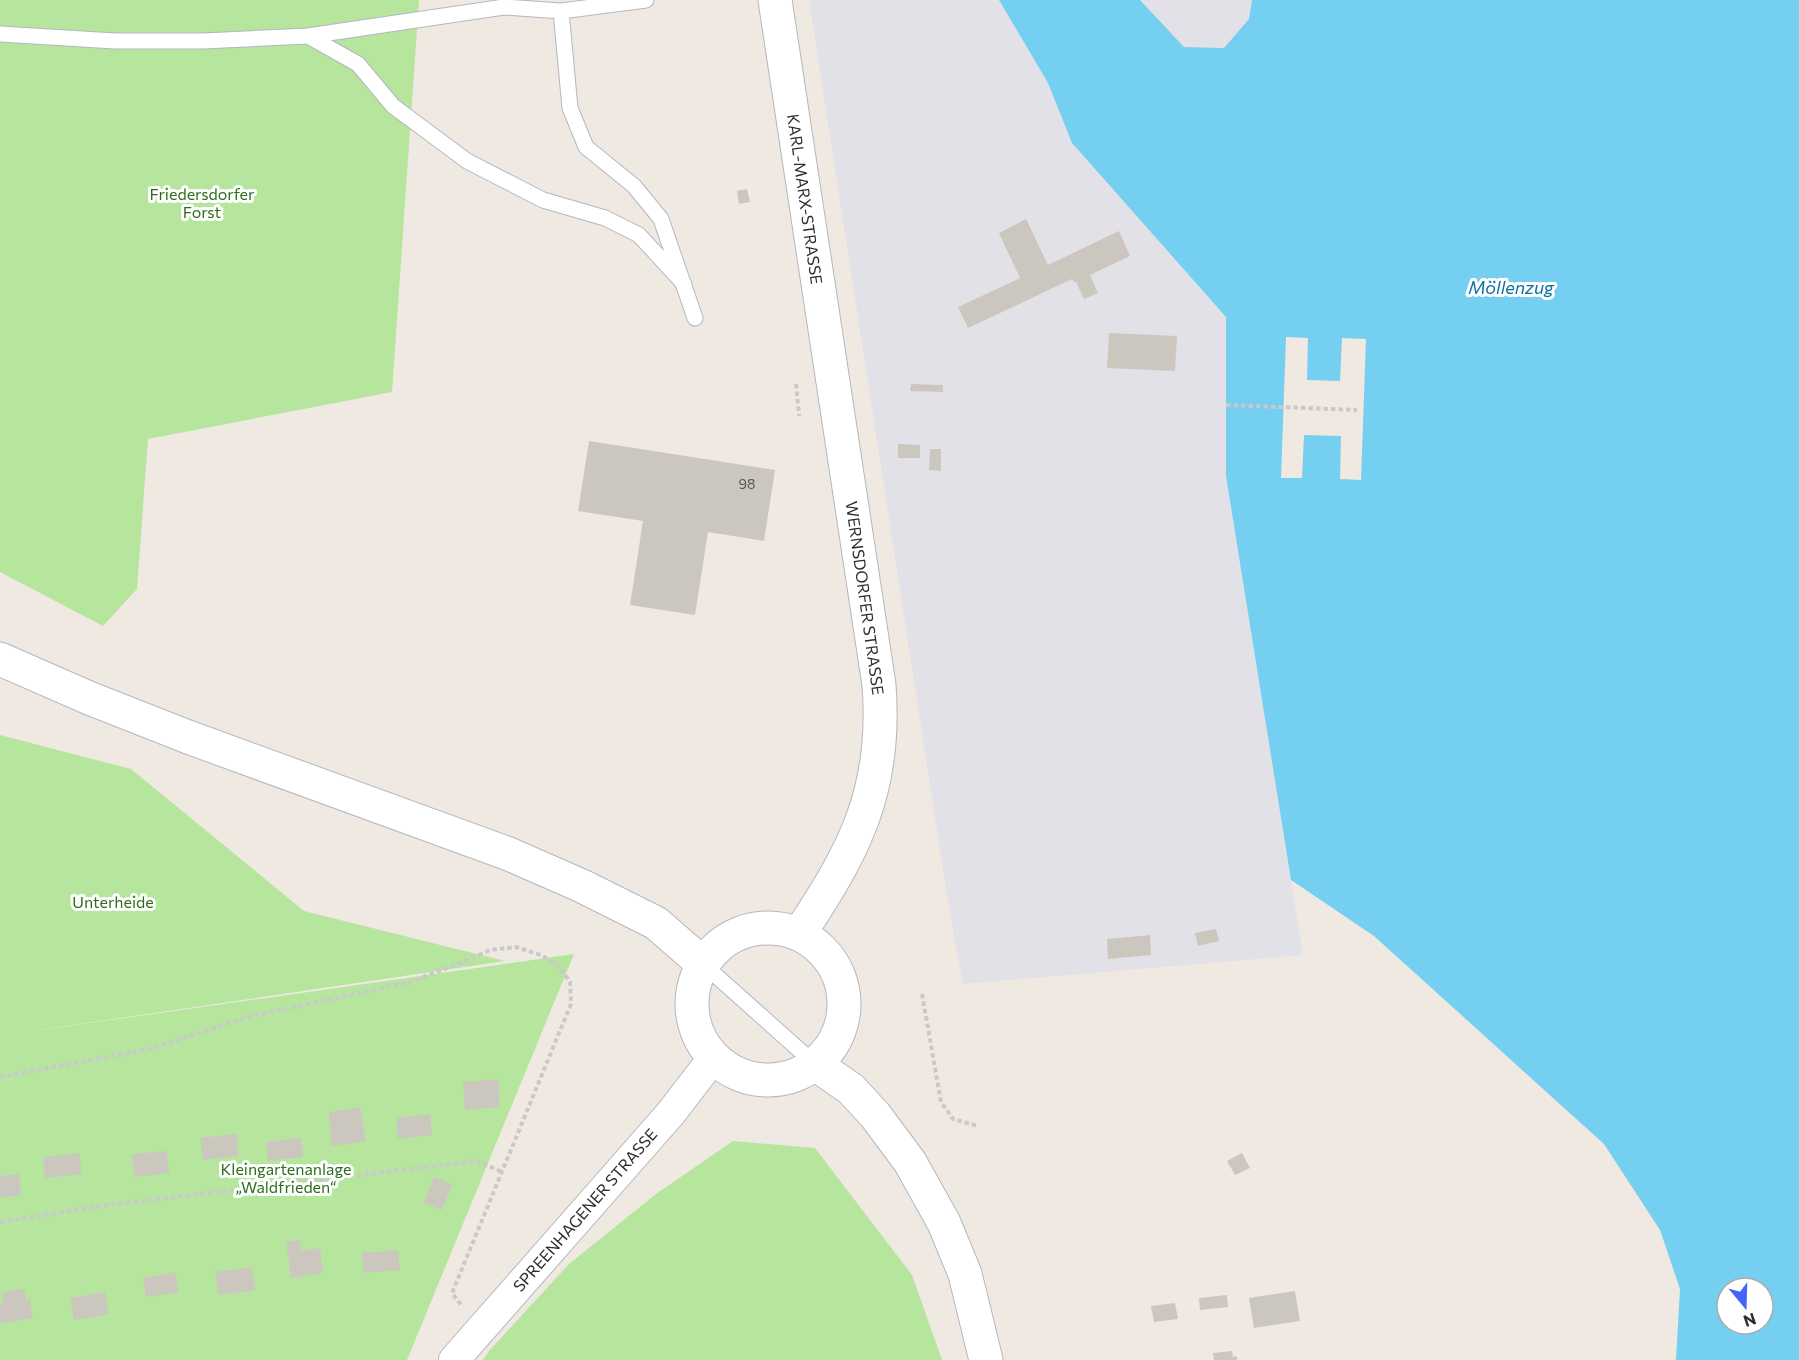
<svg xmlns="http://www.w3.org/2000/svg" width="1799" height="1360" font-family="Commissioner,sans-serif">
<rect width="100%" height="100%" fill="#efe9e1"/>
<path fill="#e3e1e8" d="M809,0H999L1048,83L1072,143L1226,317V476L1303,955L963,984L948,902Z
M1140,0H1252L1249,19L1224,48L1184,47Z"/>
<path fill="#b6e59e" d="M0,0H419L392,392L148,439L137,589L103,626L0,572Z
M0,735L131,769L304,911L505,961L13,1034L574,954L407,1360H0Z
M733,1141L815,1148L912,1275L942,1360H483L489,1351L569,1264L656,1194Z"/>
<path fill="#75cff0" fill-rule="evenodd" d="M999,0H1140L1184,47L1224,48L1249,19L1252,0H1799V1360H1676L1680,1289L1660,1230L1604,1144L1374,936L1291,880L1226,476V317L1072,143L1048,83ZM1727,1288H1763V1324H1727Z"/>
<path fill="#efe9e1" d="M1286,337L1308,338L1307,380L1340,381L1342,338L1366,339L1361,480L1340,479L1341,436L1304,435L1302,478H1281Z"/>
<path fill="#cbc7bf" d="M747,189L750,202L739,204L737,191Z
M1026,219L1048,265L1119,231L1130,256L1090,275L1098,293L1084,299L1076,282H1074L1072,279L968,328L958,307L1020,278L999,233Z
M1109,333L1177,336L1175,371L1107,368Z
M911,384L943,385V392L910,391Z
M589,441L775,470L764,541L708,532L695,615L630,605L643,521L578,511Z
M898,444L920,445V458H898Z
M930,449H941V471L929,470Z
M1216,929L1219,941L1198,946L1195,933Z
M1150,935L1151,955L1108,959L1107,939Z
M498,1079L500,1107L465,1110L463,1082Z
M360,1107L366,1141L331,1146L329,1112Z
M430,1114L432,1135L398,1139L396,1118Z
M236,1134L239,1156L203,1160L200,1138Z
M301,1138L303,1157L268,1161L266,1142Z
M167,1151L169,1173L135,1177L132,1154Z
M79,1153L82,1174L45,1178L43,1157Z
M1242,1153L1250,1168L1235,1175L1227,1161Z
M19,1174L21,1195L0,1198V1176Z
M434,1177L452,1184L442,1210L424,1203Z
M300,1240L301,1251L320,1248L323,1273L291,1278L286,1242Z
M398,1250L400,1270L363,1273L362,1253Z
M252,1267L255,1290L218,1295L215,1272Z
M175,1272L179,1292L146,1297L143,1278Z
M24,1289L26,1300L30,1299L33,1318L0,1324V1304L3,1303L1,1293Z
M1295,1291L1300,1321L1254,1328L1249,1298Z
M105,1292L109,1314L74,1320L70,1298Z
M1227,1295L1228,1307L1200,1310L1199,1298Z
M1175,1303L1178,1319L1154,1322L1151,1306Z
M1232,1351L1233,1357L1237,1356V1360H1214L1213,1353Z"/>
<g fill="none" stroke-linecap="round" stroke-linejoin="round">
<g stroke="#b4b7c1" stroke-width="17">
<path id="lane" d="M561,11L570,108L586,147L634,186L661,219L695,318
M0,34L115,41H203L308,36L504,7L561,11L646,0
M308,36L358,64L393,106L467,161L543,200L605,218L639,235L684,284
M703,964L815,1064"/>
</g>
<g stroke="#b4b7c1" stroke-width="32">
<path id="street" d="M454,1360L671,1113L714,1057"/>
</g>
<g stroke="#b4b7c1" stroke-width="35">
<path id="secondary" d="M775,0L879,685C887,789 855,851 799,934
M0,659L89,698L188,737L509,854L582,886L656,923L703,964
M692 1004a76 76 0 1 1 152 0a76 76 0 1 1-152 0Z
M815,1064L851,1089L875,1115L910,1162L944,1223L965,1274L986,1360"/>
</g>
<path stroke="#c9c9c9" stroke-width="4" stroke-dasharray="4.5 3" stroke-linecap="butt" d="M796,384L799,416
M1226,405L1357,410
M922,994L941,1102L953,1119L978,1126
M0,1077L150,1049L248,1017L410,982L466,961L490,950L516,947L541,955L559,966L570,982L571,1004L452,1293L461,1305
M0,1222L107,1205L477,1161L502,1172"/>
<use href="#lane" stroke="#fff" stroke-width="15"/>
<use href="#street" stroke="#fff" stroke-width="30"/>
<use href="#secondary" stroke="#fff" stroke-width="33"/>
</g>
<g text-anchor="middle" stroke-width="6" stroke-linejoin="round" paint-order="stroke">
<g font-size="14" fill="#555452">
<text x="747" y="489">98</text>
</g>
<g font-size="16" fill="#2c6e1b" stroke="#fff">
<text x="202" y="200">Friedersdorfer<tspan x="202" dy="18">Forst</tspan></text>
<text x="113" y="908">Unterheide</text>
<text x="286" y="1175">Kleingartenanlage<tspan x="286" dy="18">„Waldfrieden“</tspan></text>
</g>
<g font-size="16" fill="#2e2e2e" stroke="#fff">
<text transform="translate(805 199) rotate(82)" y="6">KARL-MARX-STRASSE</text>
<text transform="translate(865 598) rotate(82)" y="6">WERNSDORFER STRASSE</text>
<text transform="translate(585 1210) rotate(-49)" y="6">SPREENHAGENER STRASSE</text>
</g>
<g font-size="18" font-style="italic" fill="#0d6fa3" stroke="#fff">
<text x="1511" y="294">Möllenzug</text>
</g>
</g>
<g transform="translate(1745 1306) rotate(161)"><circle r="28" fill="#ffffff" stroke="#ababab" stroke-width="1.5"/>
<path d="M0-4.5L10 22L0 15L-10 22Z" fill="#4264fb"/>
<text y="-9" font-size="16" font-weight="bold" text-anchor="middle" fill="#2e2e2e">N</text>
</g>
</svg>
